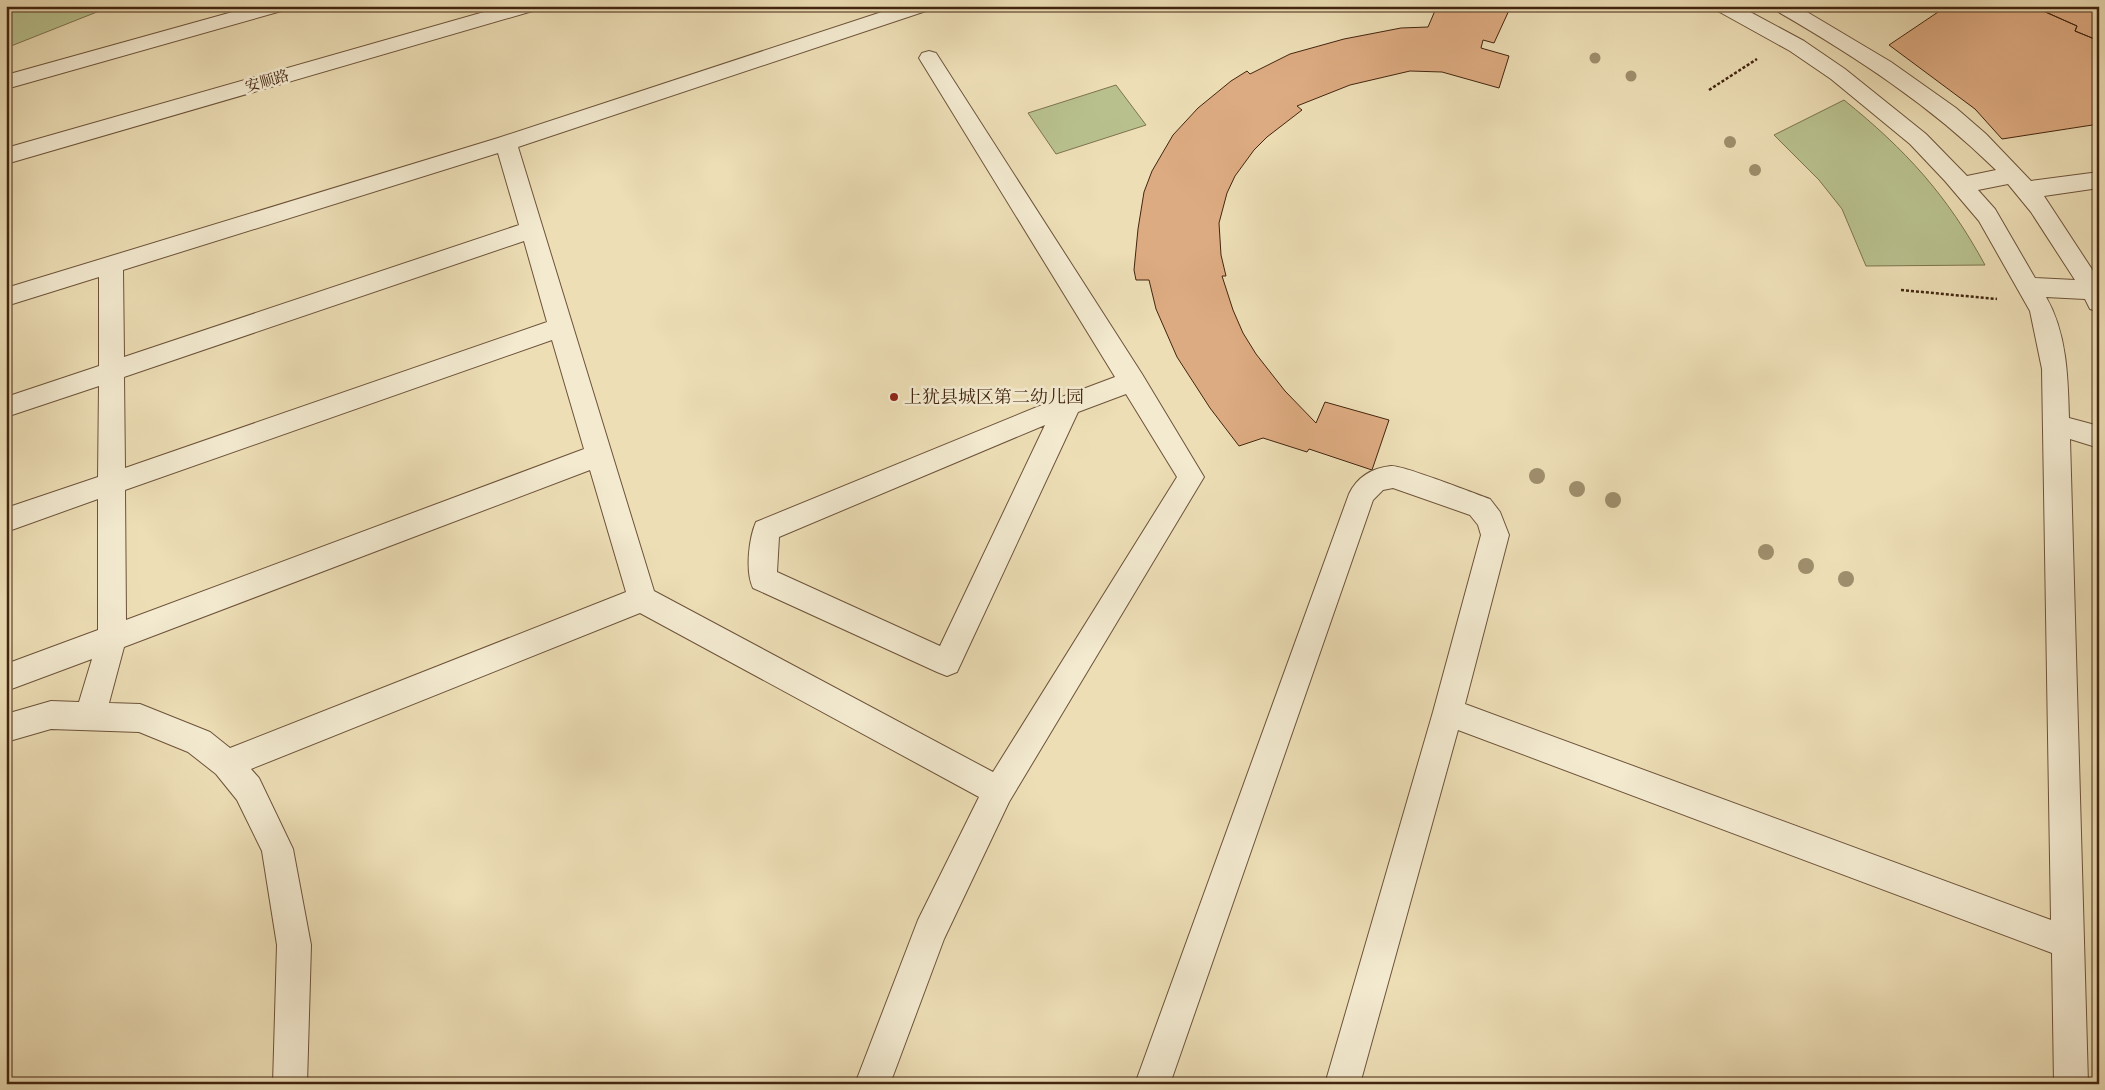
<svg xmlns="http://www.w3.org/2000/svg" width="2105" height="1090" font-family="'IM FELL English','Noto Serif SC',serif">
<rect width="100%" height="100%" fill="#eddeb6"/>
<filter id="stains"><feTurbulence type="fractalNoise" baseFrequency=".004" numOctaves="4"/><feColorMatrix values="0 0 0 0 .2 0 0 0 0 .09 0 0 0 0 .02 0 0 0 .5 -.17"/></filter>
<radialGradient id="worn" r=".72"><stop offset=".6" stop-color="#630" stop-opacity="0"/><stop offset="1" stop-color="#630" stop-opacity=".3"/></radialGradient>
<path fill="#b8c18e" stroke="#7d734e" d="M6,6H112L6,48Z
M1116,85L1146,125L1056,154L1028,113Z
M1844,100C1906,150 1947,195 1985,265L1866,266L1842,209L1819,180L1774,135Z"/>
<path fill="#ddab81" stroke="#42250f" d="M1437,6H1511L1494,43L1483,40L1481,48L1509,56L1499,88L1442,72L1410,71L1350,85L1297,106L1302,110L1267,137L1254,150L1235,176L1227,193L1219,223L1221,255L1226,276H1222L1233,310L1243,333L1256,354L1285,391L1316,423L1325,402L1389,420L1372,470L1309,449L1307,452L1263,438L1239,446L1210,408L1177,357L1156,309L1149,280H1136L1134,270L1138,229L1144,192L1152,171L1173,135L1198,108L1231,81L1247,71L1250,74L1290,54L1344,39L1401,28L1428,27Z
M1947,6H2099V124L2002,139L1975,109L1889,45Z
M2032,6H2099V37L2097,40L2075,31L2077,26Z
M2032,6H2099V37L2097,40L2075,31L2077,26Z"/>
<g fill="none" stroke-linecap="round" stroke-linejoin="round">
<g stroke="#6d5339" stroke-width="2">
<path id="minor" d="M254,6H288L285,10L6,89V75Z
M505,6H539L536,10L6,164V148Z
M900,6H932L929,10L518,147L654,591L993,772L1177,477L1126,394L1078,412L957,672L947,676L937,672L753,588C745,571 749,538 756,522L1059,398L1115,377L919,58L922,53L929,51L936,53L1142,374L1204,477L1009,802L944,939L890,1084H855L918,920L979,797L640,613L251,769L259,778L293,849L311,945L307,1084H273L277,945L262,851L237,800L216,774L188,752L139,732L51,729L6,742V714L51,701L79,702L92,659L6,691V664L98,630V499L6,532V508L98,477L99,386L6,417V397L99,366V277L6,306V288L498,138ZM498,153L519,225L124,357L123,270ZM524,241L547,322L125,468L124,377ZM552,340L584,449L126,620L125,490ZM1045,425L940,646L777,572L779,537ZM590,470L626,592L230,748L210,732L140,704L109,703L124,647Z
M1713,6H1739L1804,41L1845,69L1926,134L1967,176L1996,170C1930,105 1855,56 1775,10L1772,6H1797L1891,62L1956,108L1986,134L2031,181L2099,172V188L2044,196L2099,280V312L2090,309L2085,299L2046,297C2067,333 2068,378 2069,418L2099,426V448L2070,439L2088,1084H2054L2052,953L1458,730L1360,1084H1325L1433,712L1481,535L1478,525L1470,515L1393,488L1383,490L1373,500L1170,1084H1135L1349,494C1357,477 1372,468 1391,466C1403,465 1473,493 1490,499L1500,512L1509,535L1465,704L2051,920L2042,369L2030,311L1979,221L1945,181L1910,144L1831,79L1790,51L1716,10ZM2008,184L2031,212L2075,280L2035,278L1995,209L1978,190Z"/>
</g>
<path stroke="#42250f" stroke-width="2.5" stroke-dasharray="3 2" stroke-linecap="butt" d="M1709,90L1757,59
M1901,290L1997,299"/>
<use href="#minor" fill="#f3ead0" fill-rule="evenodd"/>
</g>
<g fill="#9f8e6c">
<circle cx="1595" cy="58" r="5.5"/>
<circle cx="1631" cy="76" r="5.5"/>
<circle cx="1730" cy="142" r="6"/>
<circle cx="1755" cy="170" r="6"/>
<circle cx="1537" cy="476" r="8"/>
<circle cx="1577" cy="489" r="8"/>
<circle cx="1613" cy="500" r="8"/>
<circle cx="1766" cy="552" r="8"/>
<circle cx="1806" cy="566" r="8"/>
<circle cx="1846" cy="579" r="8"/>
</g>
<circle fill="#8f2418" stroke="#f3ead0" stroke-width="2" cx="894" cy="397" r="5"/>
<g text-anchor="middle" stroke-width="5" stroke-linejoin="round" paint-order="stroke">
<g font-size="15" fill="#42250f" stroke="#f3ead0">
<text transform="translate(267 81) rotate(-16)" y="5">安顺路</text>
</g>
<g font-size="18" fill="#42250f" stroke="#f3ead0" text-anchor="start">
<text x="904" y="403">上犹县城区第二幼儿园</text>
</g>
</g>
<rect width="2105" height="1090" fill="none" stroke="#eddeb6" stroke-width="25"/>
<rect x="8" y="8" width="2090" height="1075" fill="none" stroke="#42250f" stroke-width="2.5"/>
<rect x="12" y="12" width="2080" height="1065" fill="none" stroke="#42250f"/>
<rect width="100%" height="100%" filter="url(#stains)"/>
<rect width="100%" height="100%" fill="url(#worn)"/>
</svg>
